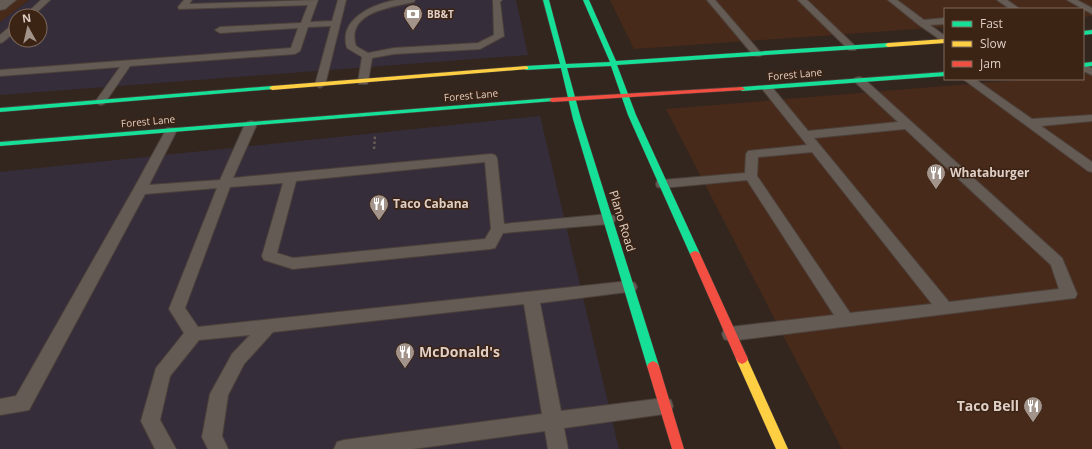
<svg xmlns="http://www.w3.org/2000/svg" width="1092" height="449" font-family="'Open Sans',sans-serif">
<rect width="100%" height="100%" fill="#33261e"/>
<path fill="#362d3a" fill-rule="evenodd" d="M29,0H516L528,55L0,95V22ZM16,16H40V40H16Z
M540,116L619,449H0V172Z"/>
<path fill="#482a1a" d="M0,0H29L0,22Z
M610,0H1092V16L1083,17V9H945V27L634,49Z
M1083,74H1092V449H842L666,109L1029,79H1083Z"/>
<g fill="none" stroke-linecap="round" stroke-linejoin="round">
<g stroke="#4d423b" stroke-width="2">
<path id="lane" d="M41,0H50L33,16H24Z
M184,0H192L189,4L318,0L310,22L332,21L338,0H346L325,85L320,88L315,85L331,26L308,27L300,51L295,54L130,66L104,104L100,105L95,102L120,67L0,76V70L291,48L298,28L220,33L215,30L220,27L301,23L308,5L179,9L178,7Z
M396,0H415L414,2C392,7 345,12 356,46L368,53L394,48L478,43L494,35L493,0H502L500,2L504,36L480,49L394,54L372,58L368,82L367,84H359L358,82L362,57L347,48C338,19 373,4 396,0Z
M707,0H715L760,52L762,54L760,56H754Z
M798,0H807L855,46L857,48L855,50H849Z
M888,0H897L924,20L945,18V24L930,25L945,36V43L919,25Z
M997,0H1007L1020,9H1010Z
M1067,0H1077L1092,8V14Z
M16,23V31L3,42L0,43V35L13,24Z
M1083,64L1092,68V75L1083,71Z
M859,77L863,78L1062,258L1077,294L1075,298L730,341L724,339L722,334L724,329L730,327L834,315L747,180L662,188L657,187L656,184L657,181L662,180L745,173L746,154L748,151L807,145L763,90L762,88L763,86H771L808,131L898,122L855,82L854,80L855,78ZM905,129L1051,265L1059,289L949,302L814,138ZM812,152L932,304L850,313L757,176L758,157Z
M963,79H975L1032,119L1092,115V121L1041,126L1092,162V172L1088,171Z
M251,121L255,122L257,124L233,178L491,154L495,155L497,158L504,224L609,214L614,216L616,219L614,222L609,224L503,233L495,248L490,249L293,269L264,260L262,256L283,183L230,187L185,308L198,327L629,281L635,283L637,287L635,291L540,303L561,411L664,398L671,400L673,406L671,412L664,414L564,428L568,449H548L545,431L413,449H334L337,442L344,440L542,414L524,304L273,332L244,364L228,395L222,436L228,449H208L202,437L210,394L232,354L250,335L199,340L170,376L160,420L176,449H155L141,421L156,368L184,333L169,309L217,188L145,194L29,410L0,415V399L16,396L133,190L167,128H175L177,130L149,185L220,180L245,124L247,122ZM485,162L491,229L485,239L293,258L277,253L296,181Z"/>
</g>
<g stroke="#4d423b" stroke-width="2">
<path id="street" d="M0,0H16L5,9L0,10Z"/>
</g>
<g stroke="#4d423b" stroke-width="1">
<path id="fast" d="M543,0H549L566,64L610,62L583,0H589L616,61L888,43L891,45L888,47L617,65L636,115L700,254L698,256H692L690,254L628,115L611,66L567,68L581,119L659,366L657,369L653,371L649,369L647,366L573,119L561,68L526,70L523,68L526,66L560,64Z
M1092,30V34L1083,35V31Z
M1092,62V66L1083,67V63Z
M945,72V76L742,91L739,89L742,87Z
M272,86L275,88L274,89L0,112V108Z
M552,98L554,99V101L0,146V142Z"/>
</g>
<g stroke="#4d423b" stroke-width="1">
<path id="slow" d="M945,39V43L888,47L885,45L888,43Z
M526,66L528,67V69L272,90L269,88L272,86Z
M742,354L746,356L788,449H776L736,359L738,356Z"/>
</g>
<g stroke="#4d423b" stroke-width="1">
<path id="jam" d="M742,87L745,89L744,90L552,102L549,100L552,98Z
M695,251L698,252L700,254L748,359L746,362L742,364L738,362L736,359L690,254L692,252Z
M653,361L657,363L659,366L684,449H672L647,366L649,363Z"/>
</g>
<path stroke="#655c56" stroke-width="2.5" stroke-dasharray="2.5 2.5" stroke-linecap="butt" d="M374,149L375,136"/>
<use href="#lane" fill="#655b55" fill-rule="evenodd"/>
<use href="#street" fill="#655b55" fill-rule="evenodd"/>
<use href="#fast" fill="#16e098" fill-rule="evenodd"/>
<use href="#slow" fill="#ffcf43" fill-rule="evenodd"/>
<use href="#jam" fill="#f24e42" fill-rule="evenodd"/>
</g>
<defs>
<g id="bank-pin" transform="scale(1)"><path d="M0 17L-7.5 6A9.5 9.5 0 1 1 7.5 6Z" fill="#a3948b" stroke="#3c2415"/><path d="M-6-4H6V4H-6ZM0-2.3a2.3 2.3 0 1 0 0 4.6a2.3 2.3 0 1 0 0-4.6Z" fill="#fff"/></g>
<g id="restaurant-pin" transform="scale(1)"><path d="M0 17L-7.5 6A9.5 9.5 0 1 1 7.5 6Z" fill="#a3948b" stroke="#3c2415"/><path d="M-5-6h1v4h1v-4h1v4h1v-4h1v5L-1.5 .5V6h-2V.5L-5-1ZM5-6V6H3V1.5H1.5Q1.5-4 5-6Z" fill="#fff"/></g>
</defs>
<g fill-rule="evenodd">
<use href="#bank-pin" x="413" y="14"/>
<use href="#restaurant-pin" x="936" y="173"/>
<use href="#restaurant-pin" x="379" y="204"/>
<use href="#restaurant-pin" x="405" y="352"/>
<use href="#restaurant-pin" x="1033" y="406"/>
</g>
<g text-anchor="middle" stroke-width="3" stroke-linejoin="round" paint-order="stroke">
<g font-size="10" font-weight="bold" fill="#dfcfc6" stroke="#3c2415" text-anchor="start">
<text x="427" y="18">BB&amp;T</text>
</g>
<g font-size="10" fill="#dfcfc6" stroke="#3c2415">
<text transform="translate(795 74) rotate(-5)" y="4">Forest Lane</text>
<text transform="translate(471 95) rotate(-5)" y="4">Forest Lane</text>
<text transform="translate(148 121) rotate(-5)" y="4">Forest Lane</text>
</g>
<g font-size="12" font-weight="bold" fill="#dfcfc6" stroke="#3c2415" text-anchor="start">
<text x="950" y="177">Whataburger</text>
<text x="393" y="208">Taco Cabana</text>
</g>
<g font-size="12" fill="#dfcfc6" stroke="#3c2415">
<text transform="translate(622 221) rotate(73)" y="4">Plano Road</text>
</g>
<g font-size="14" font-weight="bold" fill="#dfcfc6" stroke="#3c2415" text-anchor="start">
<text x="419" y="357">McDonald's</text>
<text x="1019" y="411" text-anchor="end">Taco Bell</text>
</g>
</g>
<rect x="944" y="8" width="140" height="72" fill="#3c2415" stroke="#7d685c"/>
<rect x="952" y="21" width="20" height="6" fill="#16e098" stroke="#7d685c"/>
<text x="980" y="28" font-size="12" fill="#dfcfc6">Fast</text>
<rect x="952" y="41" width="20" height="6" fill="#ffcf43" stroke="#7d685c"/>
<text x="980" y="48" font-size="12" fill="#dfcfc6">Slow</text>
<rect x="952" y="61" width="20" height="6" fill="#f24e42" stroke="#7d685c"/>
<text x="980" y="68" font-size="12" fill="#dfcfc6">Jam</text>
<g transform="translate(28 28) rotate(352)"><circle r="19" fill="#3c2415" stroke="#7d685c"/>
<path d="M0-3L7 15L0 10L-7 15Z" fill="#a3948b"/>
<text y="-6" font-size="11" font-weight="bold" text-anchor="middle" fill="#dfcfc6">N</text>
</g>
</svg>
